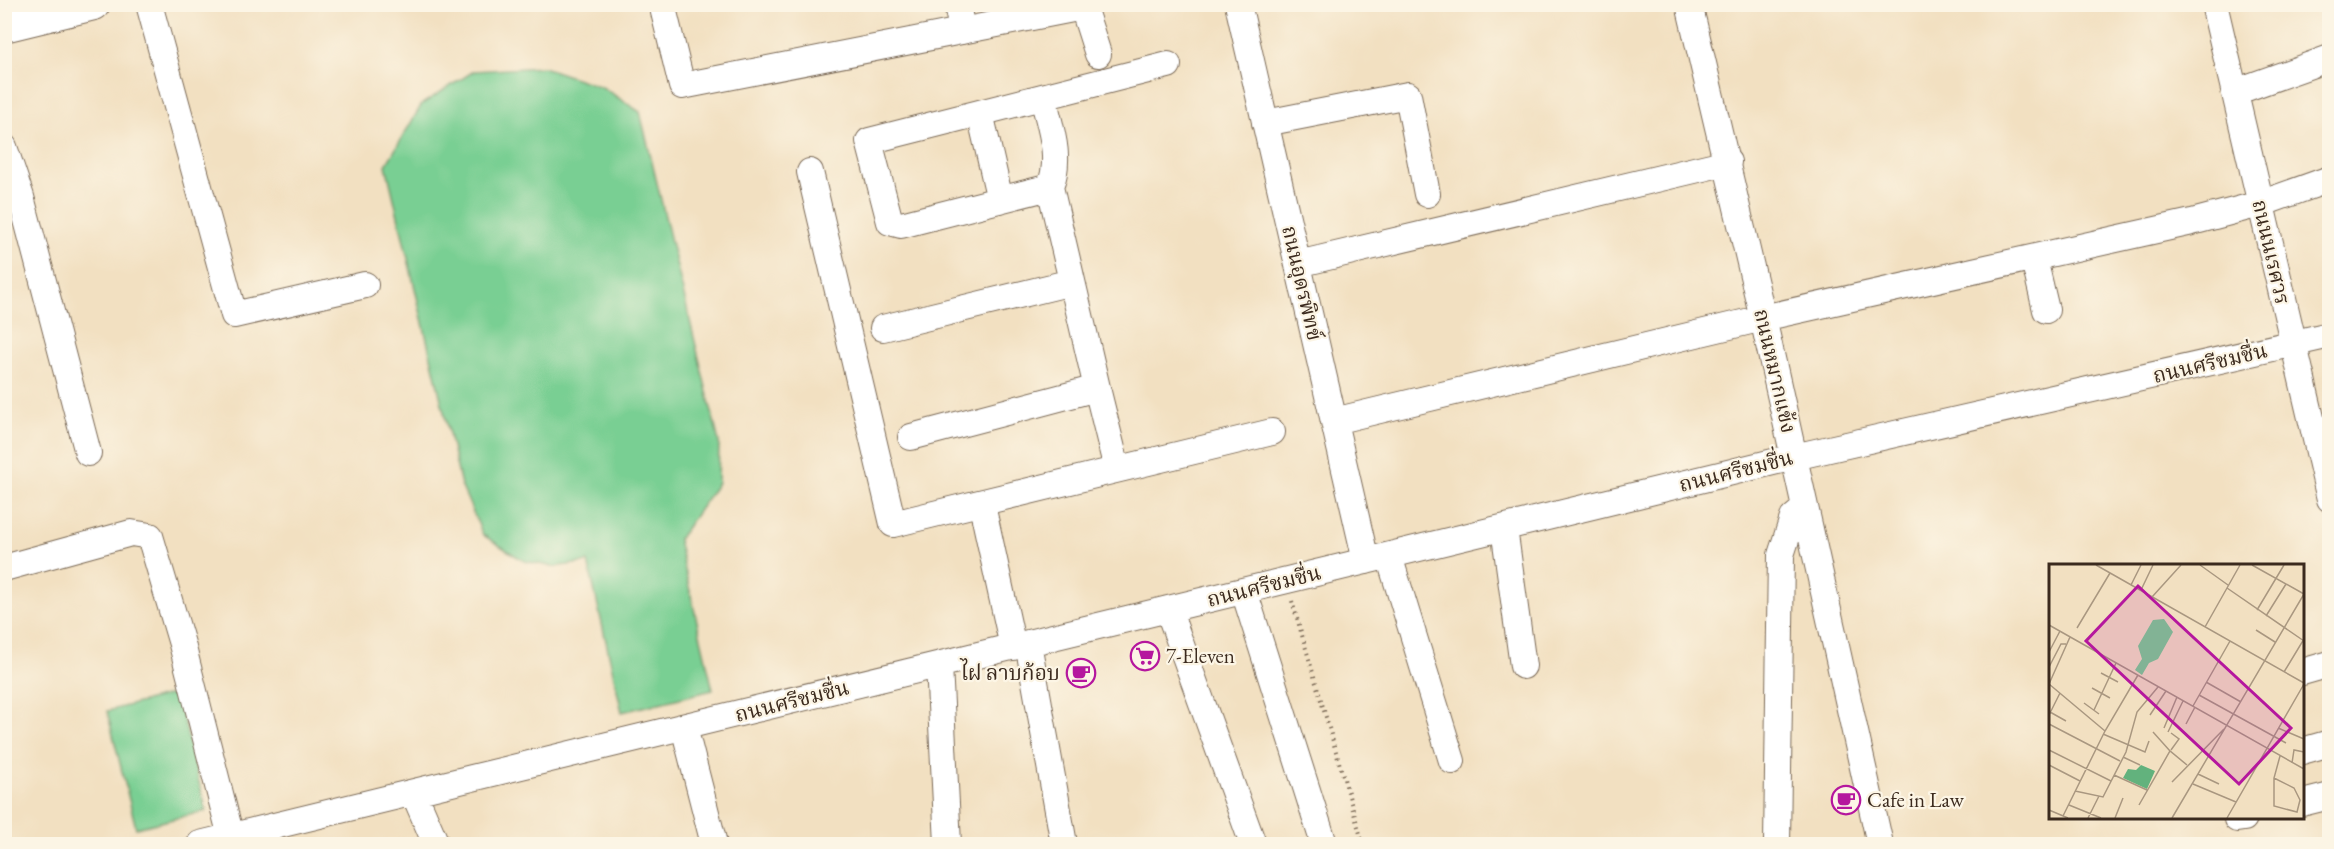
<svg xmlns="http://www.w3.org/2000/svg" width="2334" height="849" font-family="'EB Garamond','Noto Serif Thai',serif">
<rect width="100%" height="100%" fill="#fcf5e5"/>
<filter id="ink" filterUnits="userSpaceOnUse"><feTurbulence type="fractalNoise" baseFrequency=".0167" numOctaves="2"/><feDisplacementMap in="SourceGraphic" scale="12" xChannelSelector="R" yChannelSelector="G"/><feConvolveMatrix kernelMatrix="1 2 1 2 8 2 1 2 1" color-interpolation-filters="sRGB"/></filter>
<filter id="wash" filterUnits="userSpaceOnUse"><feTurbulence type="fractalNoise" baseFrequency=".008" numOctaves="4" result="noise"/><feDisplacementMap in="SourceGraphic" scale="24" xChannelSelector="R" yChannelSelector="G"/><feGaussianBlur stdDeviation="1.35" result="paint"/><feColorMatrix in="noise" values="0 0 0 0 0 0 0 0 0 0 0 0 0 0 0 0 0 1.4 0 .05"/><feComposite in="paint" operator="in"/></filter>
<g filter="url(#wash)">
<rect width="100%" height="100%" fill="#f2e0c1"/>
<path fill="#79cf93" stroke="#5a7c58" stroke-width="1.5" d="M543,67L602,87L640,112L719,442L718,483L678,540L713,690L622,712L588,562L554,567L524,561L483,535L461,485L386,165L422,104L474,71Z
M177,693L206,811L136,828L107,711Z"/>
</g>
<g filter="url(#ink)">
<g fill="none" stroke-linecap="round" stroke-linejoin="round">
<g stroke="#7b6a57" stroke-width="28">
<path id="minor" d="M149,4L234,315L365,285
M662,4L682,86L1083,7V4
M957,4L962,31
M1238,4L1366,561
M1689,4L1763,318L1880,844
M2214,4L2330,499
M1083,7L1098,54
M2235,92L2330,58
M1043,97C1050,127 1062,157 1050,187L1097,388
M980,113L1000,200
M1265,123L1408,95L1427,194
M4,147L21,197L88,453
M810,172L893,524L1272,432
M1050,187L901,225L890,222L869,141L1168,65
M2034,259L2046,310
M1298,264L1728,162
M883,328L1072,282
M1334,421L1763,318L2192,222L2260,204L2330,179
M911,437L1097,388L1117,469
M982,505L1013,647
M1504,528L1523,666
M1389,556L1452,761
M4,568L131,533L150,536L182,644L231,837
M1244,591L1324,844
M1168,609L1253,844
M1028,643L1064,844
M939,665L948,844
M2302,672L2330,664
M684,727L714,844
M2302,751L2330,743
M414,793L436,844
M2302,803L2330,796
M2237,819L2244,818
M200,844L1794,457L2330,335
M1777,844L1781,555L1793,518L1805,508"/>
</g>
<g stroke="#7b6a57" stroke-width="34">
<path id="major" d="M4,26L94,4"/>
</g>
<path stroke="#7b6a57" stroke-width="4" stroke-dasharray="1.5 4.5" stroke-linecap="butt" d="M1292,601L1363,844"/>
<use href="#minor" stroke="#fff" stroke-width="26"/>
<use href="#major" stroke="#fff" stroke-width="32"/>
</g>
</g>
<defs>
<g id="supermarket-ring" transform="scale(1.5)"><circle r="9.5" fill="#fcf5e5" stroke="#b5179e" stroke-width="1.5"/><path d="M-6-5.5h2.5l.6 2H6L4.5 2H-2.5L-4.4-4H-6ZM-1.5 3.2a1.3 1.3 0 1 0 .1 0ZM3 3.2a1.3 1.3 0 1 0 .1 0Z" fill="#b5179e"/></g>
<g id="cafe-ring" transform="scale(1.5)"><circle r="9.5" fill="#fcf5e5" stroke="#b5179e" stroke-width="1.5"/><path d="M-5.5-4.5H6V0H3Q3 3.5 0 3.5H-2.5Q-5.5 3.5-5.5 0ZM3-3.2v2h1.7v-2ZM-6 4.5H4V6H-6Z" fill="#b5179e"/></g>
</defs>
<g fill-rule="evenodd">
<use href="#supermarket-ring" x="1145" y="656"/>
<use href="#cafe-ring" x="1081" y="673"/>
<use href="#cafe-ring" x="1846" y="800"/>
</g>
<g text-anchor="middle" stroke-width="4.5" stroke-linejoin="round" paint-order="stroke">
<g font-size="21" fill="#3b2a1e" stroke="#fcf5e5">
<text transform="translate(2271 252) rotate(77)" y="7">ถนนนเรศวร</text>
<text transform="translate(1302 283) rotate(77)" y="7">ถนนอุดรพิทข์</text>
<text transform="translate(2210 363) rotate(-13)" y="7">ถนนศรีชมชื่น</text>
<text transform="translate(1775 371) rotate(77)" y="7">ถนนหมากแข้ง</text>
<text transform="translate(1736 471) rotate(-14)" y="7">ถนนศรีชมชื่น</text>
<text transform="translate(1264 586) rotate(-14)" y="7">ถนนศรีชมชื่น</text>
<text transform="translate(792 701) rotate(-14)" y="7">ถนนศรีชมชื่น</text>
</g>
<g font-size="21" fill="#3b2a1e" stroke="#fcf5e5" text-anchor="start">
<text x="1166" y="663">7-Eleven</text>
<text x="1060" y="680" text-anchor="end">ไฝ ลาบก้อบ</text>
<text x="1867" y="807">Cafe in Law</text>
</g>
</g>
<g transform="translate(2049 564)">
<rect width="255" height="255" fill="#f2e0c1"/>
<path d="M115,55L124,68L109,95L100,99L93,111L86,106L93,95L89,82L104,56Z" fill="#79cf93"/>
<path d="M92,201L106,207L98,225L74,214L79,205L87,206Z" fill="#62b27d"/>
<path fill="none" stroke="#a99780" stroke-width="1.5" d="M47,1L255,119M151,1L179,21M203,1L255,30M82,21L92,1M178,24L255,77M92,26L104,1M103,33L132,1M208,46L235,1M217,52L237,20M0,61L255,205M156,63L191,1M28,64L61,9M207,66L226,78M0,88L11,67M0,103L12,80H17M235,108L255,75M52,109L69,118M157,118L192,138M0,120L56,167M0,120L21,73M43,124L61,134M150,131L237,179M35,139L50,150M144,142L181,77M45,146L67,99M1,148L17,157M0,151L11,129M101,151L117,127M0,160L71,197M137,160L146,143M115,164L128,133M229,164L255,175M104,168L121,187M119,168L134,137M54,170L96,188L100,177M0,186L62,217M122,186L130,175L122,169M74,193L91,201M243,199L245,186L255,188M0,201L31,217M149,210L170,220M65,211L98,226M225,214L245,224L251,236L248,248L225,242V214L231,192M123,218L175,165M144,220L187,238M26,227L54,233L77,188L88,148L109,123M20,241L52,254M90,241L121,187L138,201M0,246L19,254M14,252L56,167L89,111M39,254L50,232M66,254L74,234M123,254L255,30M178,254L255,120"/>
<path fill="#b5179e" fill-opacity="0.15" stroke="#b5179e" stroke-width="3" d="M89,22L242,164L190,220L37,77Z"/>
<rect width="255" height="255" fill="none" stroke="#3b2a1e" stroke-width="3"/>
</g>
<rect width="2334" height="849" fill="none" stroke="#fcf5e5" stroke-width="24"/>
</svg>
